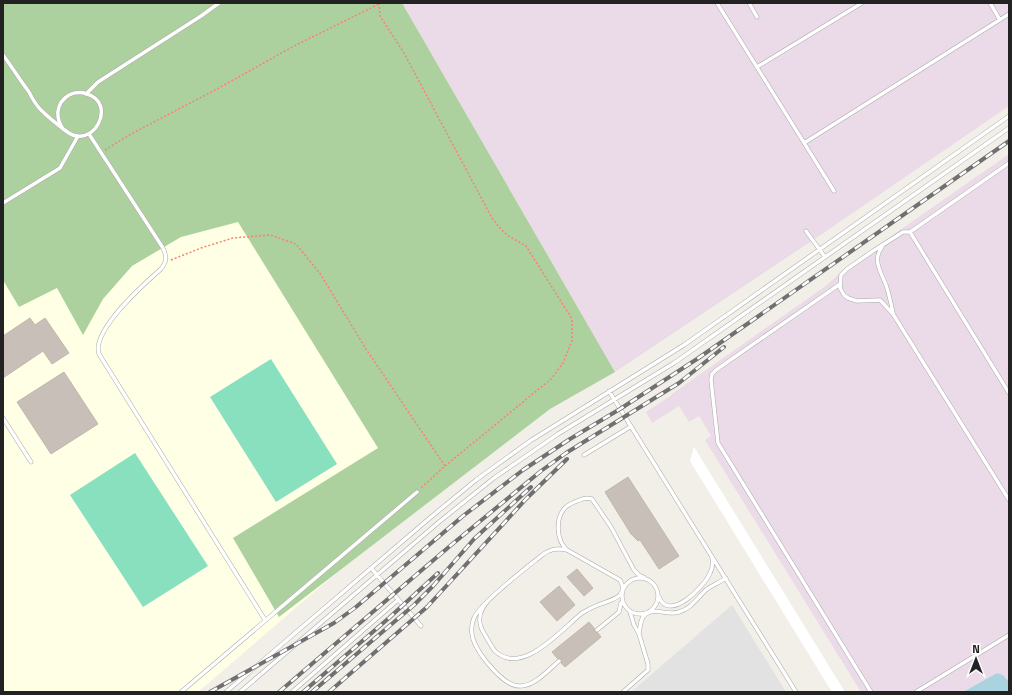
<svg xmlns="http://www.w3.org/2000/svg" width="1012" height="695" font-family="'Titillium Web',sans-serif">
<rect width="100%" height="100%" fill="#f2efe9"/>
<path fill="#ebdbe8" d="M402,3H1009V106L822,234L615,372Z
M1009,154V682L1003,675L997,673L963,692H861L705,440L711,436L699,416L689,422L679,406L652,423L646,412L672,395V394L827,285L844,269Z"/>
<path fill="#ffffe5" d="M3,3L597,349L198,692H3Z"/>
<path fill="#add19e" d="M3,3H402L615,372L550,409L279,617L233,538L378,448L238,222L181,237L132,266L103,299L83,335L57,288L19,307L3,280Z"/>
<path fill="#88e0be" d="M271,359L337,464L276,502L210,397Z
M135,453L208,566L143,607L70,495Z"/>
<path fill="#e2e2e2" d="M732,605L786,692H631Z"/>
<path fill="#aad3df" d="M997,673L1003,675L1009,682V692H963Z"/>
<path fill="#fff" d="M694,447L845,692H832L690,461Z"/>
<path fill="#c7bfb8" stroke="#c4b6ab" d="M30,318L35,325L45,318L69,353L52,364L43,351L3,378V336Z
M64,372L98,424L51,454L17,402Z
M628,477L679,556L659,569L640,540L638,541L631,534L605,492Z
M577,569L593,588L584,596L567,577Z
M559,586L575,605L557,621L540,602Z
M589,622L594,628L595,632L598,633L601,637L565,667L561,663L562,659L557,658L552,652Z"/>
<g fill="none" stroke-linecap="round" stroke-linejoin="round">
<g stroke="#a9a9a9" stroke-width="4.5">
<path id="lane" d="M717,3L834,191
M749,3L757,17
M990,3L1000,20
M3,55C12,67 20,80 29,92C32,98 36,105 41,110C49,118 58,125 66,131C93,152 118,103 87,94C81,92 75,92 69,95C56,103 55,117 63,129
M757,67L862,3
M86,94L98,82L201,16L219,3
M89,134L163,248C167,257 167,261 161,269C145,283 91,331 99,354L265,620
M804,143L1009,14
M1009,163L910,232L1009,393
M3,203L60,168L78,136
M806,231L825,257
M910,232H903L873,251L847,269L841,275L840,288L844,295L848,298L857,301L880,300L893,314L1009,500
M882,247C872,260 881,272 886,285C889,294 891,303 893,313
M840,284L716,370L712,374L711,380L718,443L871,692
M609,391L796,692
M3,418L31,462
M584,455L630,427
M566,549C557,540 555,520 564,509C567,505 572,503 577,501C582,499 586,497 592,499L611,527L634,570L639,575L645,578
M371,568L421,626
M622 596a18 18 0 1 1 36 0a18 18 0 1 1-36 0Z
M659,597C669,623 705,586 710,573C713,568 713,563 712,557
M487,602C478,613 477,623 485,635C488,640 491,646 495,651C522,677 562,629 582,613C587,610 593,607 598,605C609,600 630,598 620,580L567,550C556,548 549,549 541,556C526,568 480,603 474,618C471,625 471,632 473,639C478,654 504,688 521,686C536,685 548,670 559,661
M630,612L634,625L639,634C640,628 640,618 646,614C656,607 667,616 679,612C691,609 698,597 707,589C713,585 720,582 726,578
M597,630L619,612L621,603
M181,692L417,492
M226,692L431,517L476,480L530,441L684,345L1009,116
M240,692L439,522L494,478L558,434L674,363L1009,128
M292,692L398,600
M623,692L648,670V664L639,634
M916,692L1009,635"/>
</g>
<path stroke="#fa8072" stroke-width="1.5" stroke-dasharray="2 2" stroke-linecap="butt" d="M379,3L380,16L404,53L492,218L499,227L507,235L526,246L572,319V341L563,363L551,379L445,466L421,488
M105,150L131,134L217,89L294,46L379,4
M171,260L201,248L233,238L270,235L296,244L321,275L366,349L445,466"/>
<use href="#lane" stroke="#fff" stroke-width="3.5"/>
<g stroke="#707070" stroke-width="4">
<path id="rail" d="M210,692L334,623L356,607L463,516L523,470L570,439L620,409L697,359L1009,141
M279,692L450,546L541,471L566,453L679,383L724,347
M303,692L389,618L438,573
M312,692L414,605L433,586L474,539L531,487
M329,692L427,607L526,499L567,459"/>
</g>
<use href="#rail" stroke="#fff" stroke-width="2.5" stroke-dasharray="8" stroke-linecap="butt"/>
</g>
<rect width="1012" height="695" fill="none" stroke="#222222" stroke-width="8"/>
<g transform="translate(976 659)" stroke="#ffffff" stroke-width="3" paint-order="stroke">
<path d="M0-3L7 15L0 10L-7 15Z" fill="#222222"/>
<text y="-6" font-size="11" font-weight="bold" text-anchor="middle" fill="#222222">N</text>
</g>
</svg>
